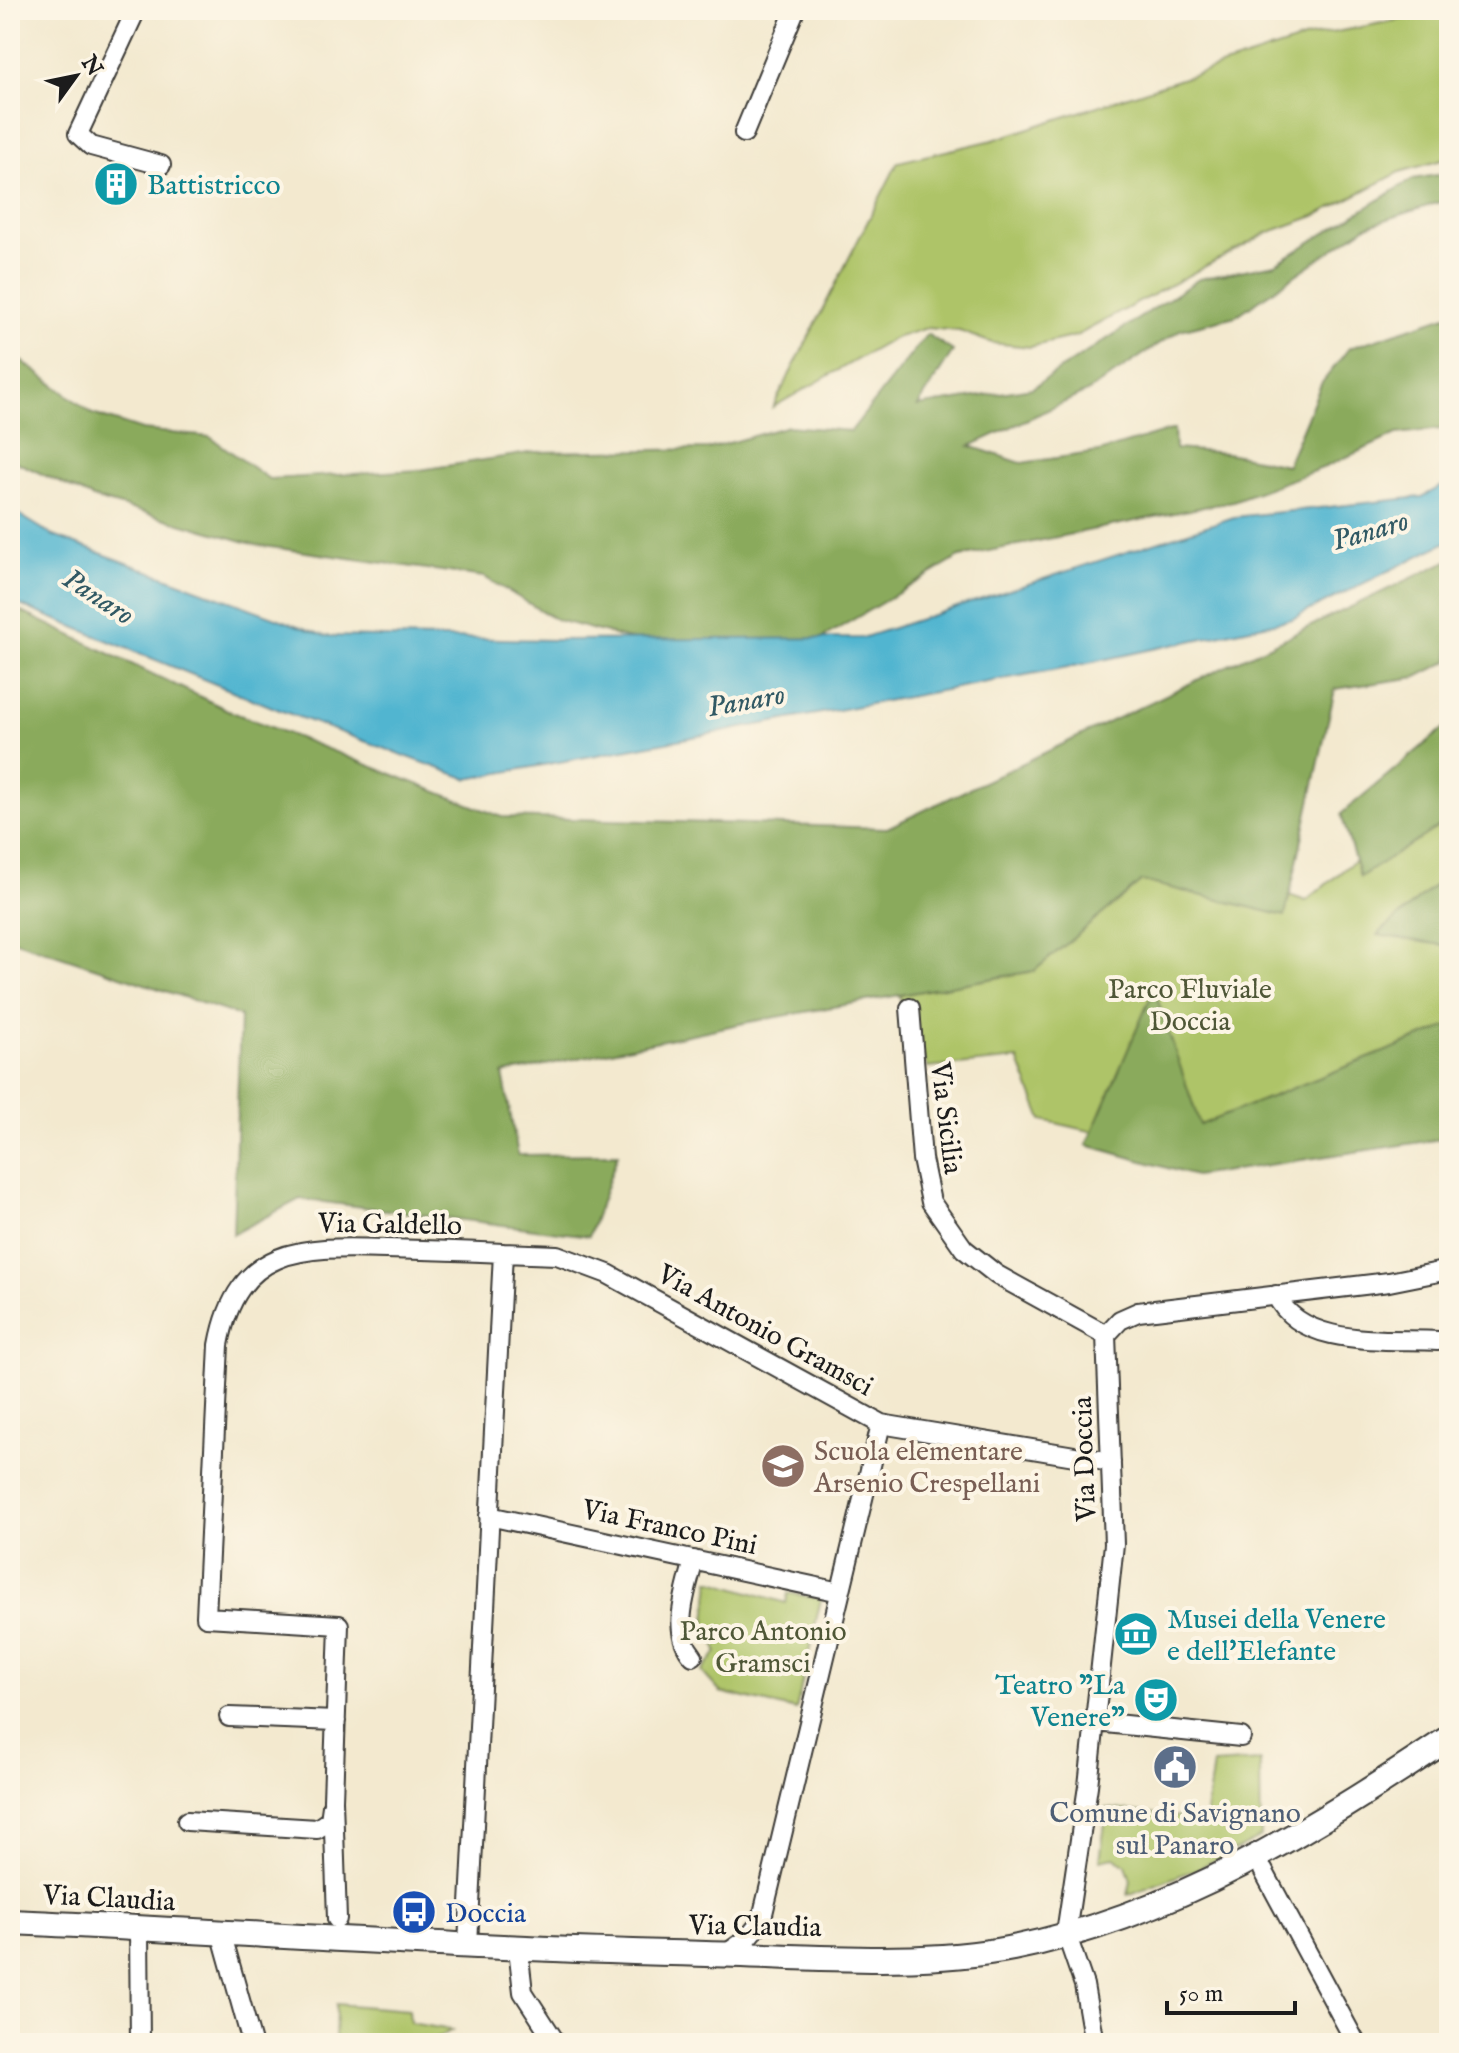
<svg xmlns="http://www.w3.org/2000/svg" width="1459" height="2053" font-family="'IM FELL English',serif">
<rect width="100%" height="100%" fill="#fcf5e5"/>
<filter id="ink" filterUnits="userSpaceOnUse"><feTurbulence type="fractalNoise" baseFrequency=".0125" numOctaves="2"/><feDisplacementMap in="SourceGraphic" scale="16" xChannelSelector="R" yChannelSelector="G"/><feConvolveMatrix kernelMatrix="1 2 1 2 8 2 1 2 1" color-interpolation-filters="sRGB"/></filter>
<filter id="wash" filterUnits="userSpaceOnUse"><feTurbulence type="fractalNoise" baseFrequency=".006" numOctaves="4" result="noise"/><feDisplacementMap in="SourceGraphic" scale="32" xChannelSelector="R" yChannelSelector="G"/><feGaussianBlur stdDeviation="1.8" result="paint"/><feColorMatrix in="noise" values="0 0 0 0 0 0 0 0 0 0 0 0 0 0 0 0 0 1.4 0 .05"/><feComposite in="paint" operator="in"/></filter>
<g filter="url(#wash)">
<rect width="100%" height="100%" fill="#f3e9cf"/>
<path fill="#aec468" stroke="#657042" stroke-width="2" d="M1449,10V158L1400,172L1315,216L1267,233L1076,336L1030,347L992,343L959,331L927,328L895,338L773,407L898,162L993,140L1310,37Z
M1449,787V1033L1189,1154L1042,1120L1018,1059L928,1068L899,996L1025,954L1133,878L1196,862L1306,901L1441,789Z
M710,1580L786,1603L788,1593L821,1599L796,1710L720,1692L702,1672L717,1652L714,1641L705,1632Z
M1260,1761L1261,1837L1199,1868L1128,1895L1131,1881L1126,1865L1114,1857L1100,1860L1107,1808L1205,1820L1213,1764Z
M336,2004L409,2010L410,2023L452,2030L428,2043H335Z"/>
<path fill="#8aaa5c" stroke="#53633c" stroke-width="2" d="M1449,173V199L1367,226L1236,316L1180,330L1089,391L970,446L1021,463L1099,452L1174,429L1175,449L1227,453L1287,465L1321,384L1349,348L1449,315V428L1397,434L1325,467L1233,501L960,557L820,639L667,649L557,620L484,577L256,545L93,498L10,459V352L93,414L142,430L210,437L269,479L420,470L535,452L708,449L788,426L851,431L927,334L953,351L918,406L1032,388L1199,279L1275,264L1413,179Z
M1449,560V661L1417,677L1335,689L1285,916L1142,881L1034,971L749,1022L503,1074L518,1155L618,1154L589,1236L300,1199L233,1234L240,1016L10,939V606L232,712L502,817L887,828Z
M1449,724V820L1360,877L1341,814Z
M1449,873V946L1376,935H1377Z
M1154,989L1200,1125L1449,1026V1138L1195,1176L1087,1145Z"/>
<path fill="#51b5d0" stroke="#366876" stroke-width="2" d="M1449,482V541L1292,619L1079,665L468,779L282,711L10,601V509L54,536L325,636L556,640L862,638L1234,517L1422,497Z"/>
</g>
<g filter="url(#ink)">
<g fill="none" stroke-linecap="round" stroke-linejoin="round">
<g stroke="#3c3b37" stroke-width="22">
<path id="minor" d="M136,10L78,134L91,146L161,165
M744,133L795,10
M910,1008L922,1159L931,1202L964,1249L997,1275L1106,1335
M503,1253L557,1255L608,1274L881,1424L761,1922L747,1939L726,1954
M1276,1295C1302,1349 1387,1338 1438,1341
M881,1424L1111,1462
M489,1516L840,1592
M693,1656C670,1631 687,1589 694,1560
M229,1717L336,1721
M1096,1722L1241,1737
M187,1821L317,1829L330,1820L332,1806
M1263,1870L1356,2043
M337,1919L333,1800L339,1625L206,1617L219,1345C237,1246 302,1246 386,1249C425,1250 464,1251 503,1253L468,1944
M139,1928L140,2043
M221,1932L252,2043
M518,1948L523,1992L556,2043
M1094,2043L1084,1985L1066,1933L1088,1786L1114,1544L1106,1335L1120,1320L1138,1312L1389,1282L1449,1270"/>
</g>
<g stroke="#3c3b37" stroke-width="28">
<path id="major" d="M10,1922C242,1932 474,1949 706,1954C804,1956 916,1967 1013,1948C1174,1916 1314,1828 1449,1738"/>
</g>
<use href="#minor" stroke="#fff" stroke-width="18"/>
<use href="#major" stroke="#fff" stroke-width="24"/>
</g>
</g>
<defs>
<g id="building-disc" transform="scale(2.3)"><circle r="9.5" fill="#0f9aa8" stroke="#fcf5e5"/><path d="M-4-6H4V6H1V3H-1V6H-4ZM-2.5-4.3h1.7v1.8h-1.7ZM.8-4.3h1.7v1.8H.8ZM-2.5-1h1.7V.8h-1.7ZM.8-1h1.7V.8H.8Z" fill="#fff"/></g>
<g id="school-disc" transform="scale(2.3)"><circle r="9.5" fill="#8d6e63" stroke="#fcf5e5"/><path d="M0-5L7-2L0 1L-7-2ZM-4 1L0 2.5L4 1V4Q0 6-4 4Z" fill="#fff"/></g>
<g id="museum-disc" transform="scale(2.3)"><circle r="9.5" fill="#0f9aa8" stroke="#fcf5e5"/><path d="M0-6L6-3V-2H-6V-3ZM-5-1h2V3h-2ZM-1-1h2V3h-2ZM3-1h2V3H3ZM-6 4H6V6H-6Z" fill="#fff"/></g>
<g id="theatre-disc" transform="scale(2.3)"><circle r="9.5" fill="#0f9aa8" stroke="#fcf5e5"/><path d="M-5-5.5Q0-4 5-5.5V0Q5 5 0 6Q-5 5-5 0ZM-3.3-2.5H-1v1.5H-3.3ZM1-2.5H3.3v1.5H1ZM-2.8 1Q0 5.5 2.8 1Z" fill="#fff"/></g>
<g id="civic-disc" transform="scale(2.3)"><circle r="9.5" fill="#5c6f8a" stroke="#fcf5e5"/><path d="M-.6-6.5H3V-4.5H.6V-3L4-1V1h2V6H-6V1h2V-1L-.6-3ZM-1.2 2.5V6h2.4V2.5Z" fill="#fff"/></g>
<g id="bus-disc" transform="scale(2.3)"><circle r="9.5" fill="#1a4fb4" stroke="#fcf5e5"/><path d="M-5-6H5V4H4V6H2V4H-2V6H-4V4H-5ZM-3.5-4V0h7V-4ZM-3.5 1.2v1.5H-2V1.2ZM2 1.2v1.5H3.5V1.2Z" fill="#fff"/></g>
</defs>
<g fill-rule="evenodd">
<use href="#building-disc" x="116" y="184"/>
<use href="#school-disc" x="783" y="1466"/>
<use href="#museum-disc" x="1136" y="1634"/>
<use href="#theatre-disc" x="1156" y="1700"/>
<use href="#civic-disc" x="1175" y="1767"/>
<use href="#bus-disc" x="414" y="1912"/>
</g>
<g text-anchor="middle" stroke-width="8" stroke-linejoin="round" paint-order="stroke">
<g font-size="28" fill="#0d838f" stroke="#fcf5e5" text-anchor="start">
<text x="147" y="194">Battistricco</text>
<text x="1167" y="1628">Musei della Venere<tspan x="1167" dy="32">e dell'Elefante</tspan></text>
<text x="1125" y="1694" text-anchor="end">Teatro "La<tspan x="1125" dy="32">Venere"</tspan></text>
</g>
<g font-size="28" fill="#4f5737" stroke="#fcf5e5">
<text x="1190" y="998">Parco Fluviale<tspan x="1190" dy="32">Doccia</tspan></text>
<text x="763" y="1640">Parco Antonio<tspan x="763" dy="32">Gramsci</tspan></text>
</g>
<g font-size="28" fill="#1c1c1c" stroke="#fcf5e5">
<text transform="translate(948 1118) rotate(83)" y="10">Via Sicilia</text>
<text transform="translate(390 1223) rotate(1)" y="10">Via Galdello</text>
<text transform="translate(766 1329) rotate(29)" y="10">Via Antonio Gramsci</text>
<text transform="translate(1083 1459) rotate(-92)" y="10">Via Doccia</text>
<text transform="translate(670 1526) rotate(12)" y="10">Via Franco Pini</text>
<text transform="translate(109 1897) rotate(3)" y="10">Via Claudia</text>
<text transform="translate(755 1925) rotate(1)" y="10">Via Claudia</text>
</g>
<g font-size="28" fill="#785e54" stroke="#fcf5e5" text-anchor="start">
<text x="814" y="1460">Scuola elementare<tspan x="814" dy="32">Arsenio Crespellani</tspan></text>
</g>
<g font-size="28" fill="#4e5e75" stroke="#fcf5e5">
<text x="1175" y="1822">Comune di Savignano<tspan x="1175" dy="32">sul Panaro</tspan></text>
</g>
<g font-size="28" fill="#164399" stroke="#fcf5e5" text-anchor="start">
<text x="445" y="1922">Doccia</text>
</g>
<g font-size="30" font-style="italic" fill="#315964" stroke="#fcf5e5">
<text transform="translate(1370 530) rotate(-16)" y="10">Panaro</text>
<text transform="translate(99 596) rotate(33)" y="10">Panaro</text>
<text transform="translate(746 700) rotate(-10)" y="10">Panaro</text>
</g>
</g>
<rect width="1459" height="2053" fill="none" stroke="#fcf5e5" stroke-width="40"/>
<g transform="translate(76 76) rotate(57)" stroke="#fcf5e5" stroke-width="6" paint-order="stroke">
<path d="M0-6L14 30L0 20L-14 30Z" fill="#1c1c1c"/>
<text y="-12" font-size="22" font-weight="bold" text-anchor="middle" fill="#1c1c1c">N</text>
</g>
<path d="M1167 2001v12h128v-12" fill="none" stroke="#1c1c1c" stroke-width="4"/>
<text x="1179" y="2001" font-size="24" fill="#1c1c1c" stroke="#fcf5e5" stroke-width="6" paint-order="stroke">50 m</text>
</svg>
